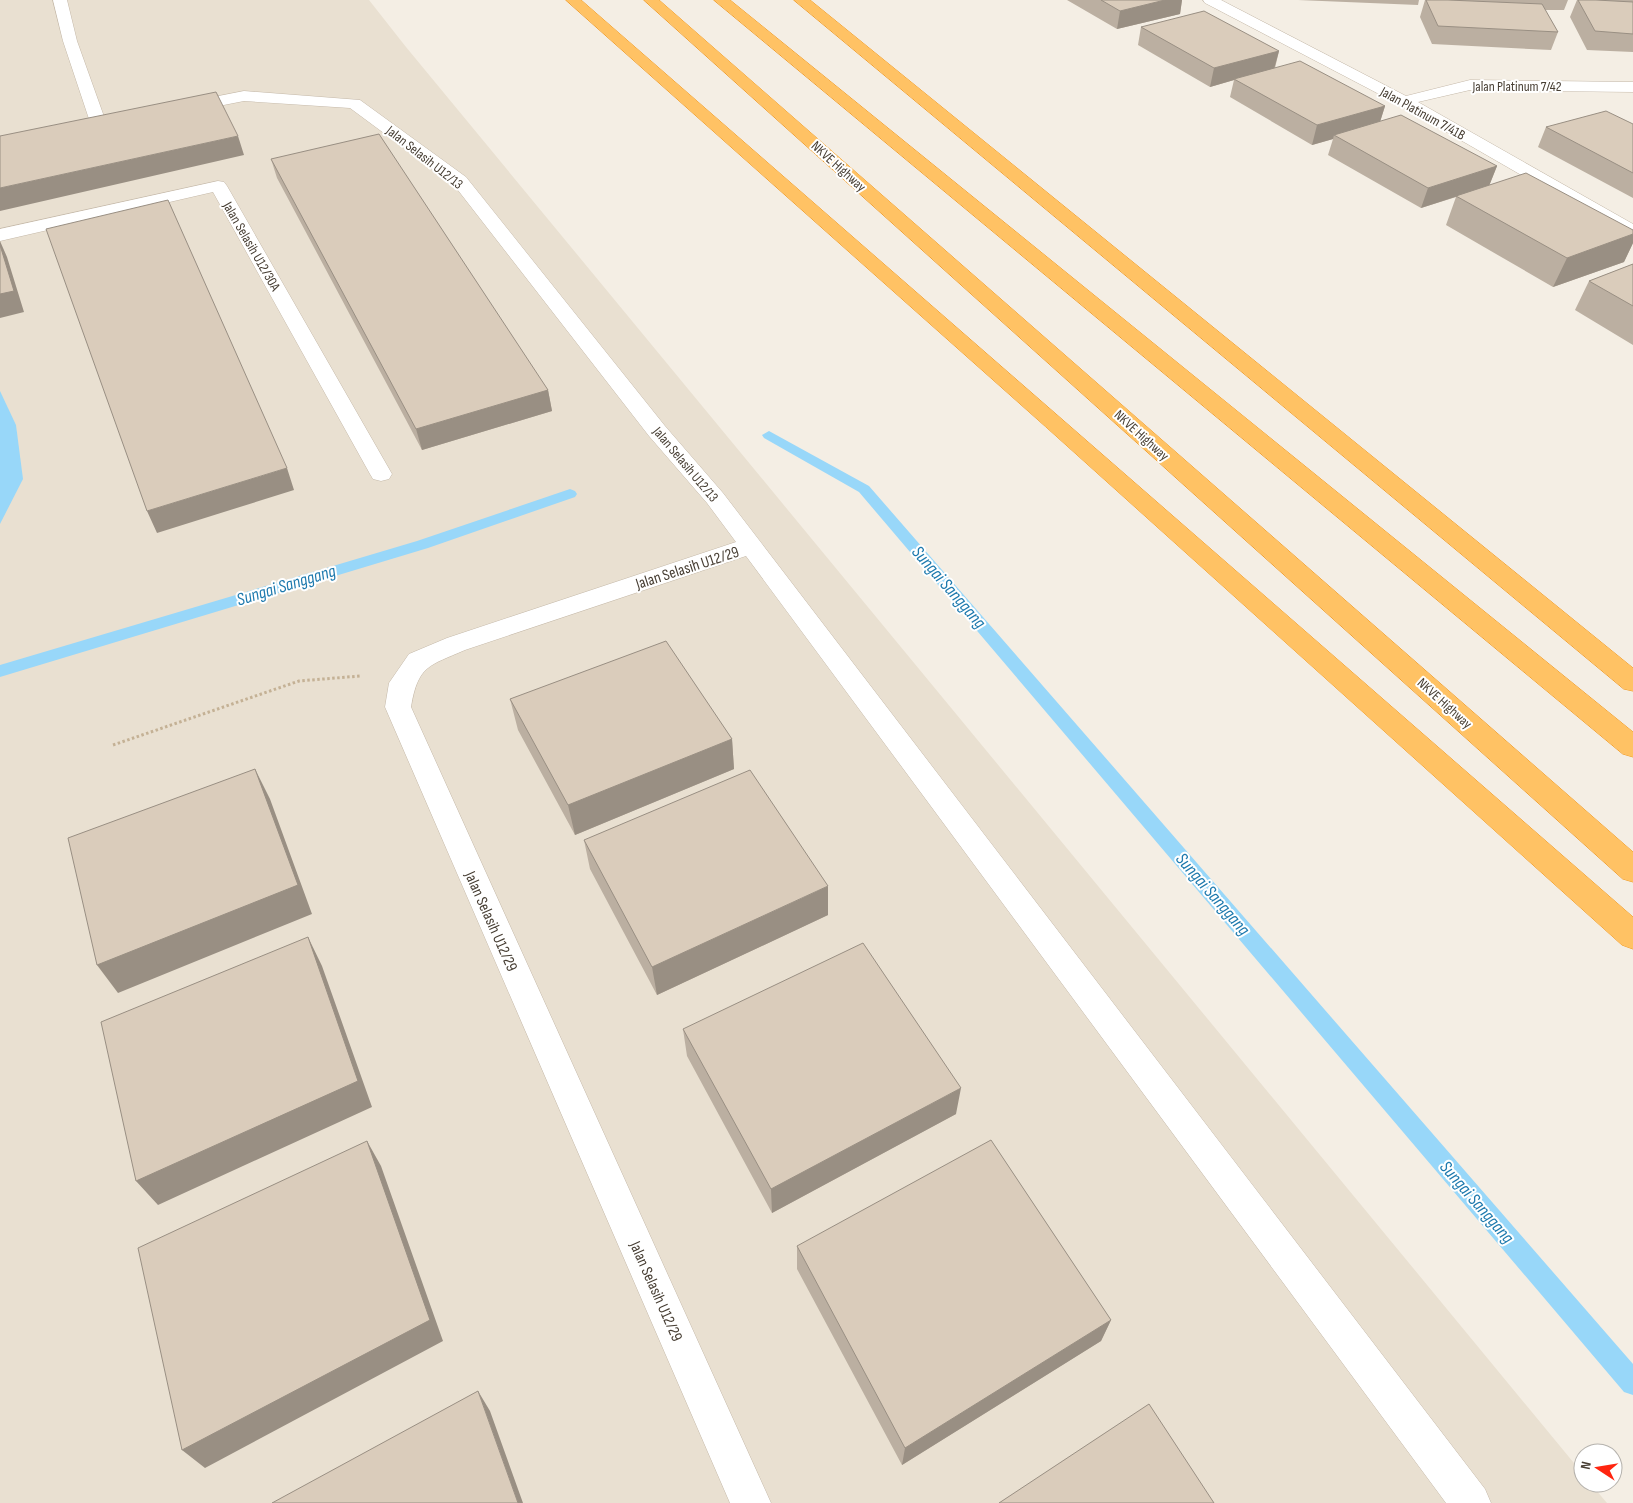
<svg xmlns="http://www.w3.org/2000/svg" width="1633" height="1503" font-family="'Sofia Sans Condensed',sans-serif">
<rect width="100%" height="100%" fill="#f4eee4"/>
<path fill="#e9e0d1" d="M0,0H369L406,47L1583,1474V1483H1590L1607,1503H0Z"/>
<path fill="#98d7f9" d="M0,391L16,425L23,479L0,524Z"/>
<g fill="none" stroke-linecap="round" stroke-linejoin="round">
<path fill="#98d7f9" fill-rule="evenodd" d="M769,431L869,486L1633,1364V1395L1624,1392L859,492L764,438L762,435Z
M570,489L575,491L577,494L575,497L428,548L0,677V665L417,541Z"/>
<g stroke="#c4b8a8" stroke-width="1">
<path id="minor" d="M53,0H67L77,41L107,125L105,128H93L91,125L63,41Z
M1203,0H1221L1406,96L1470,80L1633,82V92L1470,90L1418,102L1633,224V237L1627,236L1398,104L1205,3Z
M244,91L360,100L466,177L665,426L723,493L1485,1489L1491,1503H1446L746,556L465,650C429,666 418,665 411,707L771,1503H730L385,707L389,683L409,654L447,638L736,542L707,503L649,436L454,185L350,108L244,101L183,113L177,111L175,108L177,105L183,103Z
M218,181L224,182L227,186L392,474L389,479L381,481L373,479L370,474L213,192L0,241V229Z"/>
</g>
<g stroke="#ef9823" stroke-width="1">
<path id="highway" d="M566,0H581L1633,917V949L1622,945L1046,427Z
M644,0H659L1633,852V882L1623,879Z
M714,0H730L1633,732V757L1623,754Z
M794,0H810L1633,668V691L1624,689Z"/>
</g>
<path stroke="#c4b195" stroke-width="3" stroke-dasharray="2.5 2.5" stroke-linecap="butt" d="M113,745L299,681L360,676"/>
<use href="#minor" fill="#fff" fill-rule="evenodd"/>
<use href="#highway" fill="#ffc264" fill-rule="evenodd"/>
</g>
<path fill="#bbafa1" d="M1067,0H1182L1180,14L1117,29Z
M1298,0H1419L1418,5Z
M1425,0H1568L1564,10H1545L1558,32L1551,50L1432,44L1420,17Z
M1577,0H1633V52L1587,50L1570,17Z
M1141,27L1279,51L1275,68L1385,106L1380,122L1497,166L1489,186L1633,230V243L1624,262L1553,287L1446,225L1456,197L1421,208L1328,155L1333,139L1312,145L1230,97L1234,80L1210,87L1138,45Z
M1633,124V198L1538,147L1546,127Z
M271,159L548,390L552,411L422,450L277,178Z
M1633,264V345L1575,310L1589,281Z
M510,699L732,739L734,769L575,835L518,730Z
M584,840L828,915L657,995L590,869Z
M683,1029L956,1114L772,1213L687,1056Z
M797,1246L1111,1320L1101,1341L902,1465L797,1269Z"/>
<path fill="#998f83" d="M1165,0H1182L1180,14L1117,29L1120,11Z
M1279,51L1274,69L1234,79V80L1210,87L1214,68Z
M1385,106L1379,125L1334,135L1333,139L1312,145L1317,125Z
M238,136L244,155L0,211V188Z
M1497,166L1489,186L1421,208L1428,188Z
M1633,234V243L1624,262L1553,287L1567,258Z
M0,241L7,257L24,312L0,318Z
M548,390L552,411L422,450L416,429Z
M287,468L294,490L157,533L147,511Z
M732,739L734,769L575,835L568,805Z
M255,769L270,799L312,914L118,993L97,965Z
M828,886V915L657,995L652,967Z
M308,937L322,966L372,1107L158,1205L136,1181Z
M961,1088L956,1114L772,1213L771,1189Z
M367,1141L381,1166L443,1341L205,1468L182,1450Z
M1111,1320L1101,1341L902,1465L905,1448Z
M478,1391L490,1411L523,1503H518Z"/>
<path fill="#daccbb" stroke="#998f83" d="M1101,0H1165L1120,11Z
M1426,0H1448L1542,4L1558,32L1438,26Z
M1578,0H1596L1633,2V34L1595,31Z
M1204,11L1279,51L1214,68L1141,27Z
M1300,61L1385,106L1317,125L1234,79Z
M216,92L238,136L0,188V136Z
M1606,111L1633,124V173L1546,127Z
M1401,115L1497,166L1428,188L1334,135Z
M379,134L548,390L416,429L271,159Z
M1526,173L1633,230V234L1567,258L1456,196Z
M168,200L287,468L147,511L46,229Z
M0,245L14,291L0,294Z
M1633,264V306L1589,281Z
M666,641L732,739L568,805L510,699Z
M255,769L298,885L97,965L68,838Z
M750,770L828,886L652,967L584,840Z
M308,937L358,1081L136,1181L101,1022Z
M863,943L961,1088L771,1189L683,1029Z
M991,1140L1111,1320L905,1448L797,1246Z
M367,1141L430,1320L182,1450L138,1248Z
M478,1391L518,1503H272Z
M1149,1404L1214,1503H999Z"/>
<g text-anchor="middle" stroke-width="4" stroke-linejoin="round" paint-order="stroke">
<g font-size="14" fill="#473e33" stroke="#fff">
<text x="1517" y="91">Jalan Platinum 7/42</text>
<text transform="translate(1423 113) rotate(29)" y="5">Jalan Platinum 7/41B</text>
<text transform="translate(425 157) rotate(38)" y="5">Jalan Selasih U12/13</text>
<text transform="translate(839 166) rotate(42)" y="5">NKVE Highway</text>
<text transform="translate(252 246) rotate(60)" y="5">Jalan Selasih U12/30A</text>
<text transform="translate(1142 435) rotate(42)" y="5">NKVE Highway</text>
<text transform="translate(686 464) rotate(50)" y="5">Jalan Selasih U12/13</text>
<text transform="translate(1445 703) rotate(42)" y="5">NKVE Highway</text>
</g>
<g font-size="16" fill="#473e33" stroke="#fff">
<text transform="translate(687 567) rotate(-18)" y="6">Jalan Selasih U12/29</text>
<text transform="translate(492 921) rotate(66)" y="6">Jalan Selasih U12/29</text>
<text transform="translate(657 1291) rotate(66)" y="6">Jalan Selasih U12/29</text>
</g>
<g font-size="18" font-style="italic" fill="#1e7aae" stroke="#fff">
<text transform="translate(286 585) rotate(-17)" y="6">Sungai Sanggang</text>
<text transform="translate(949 587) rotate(49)" y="6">Sungai Sanggang</text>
<text transform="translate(1213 894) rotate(49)" y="6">Sungai Sanggang</text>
<text transform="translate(1477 1202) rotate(49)" y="6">Sungai Sanggang</text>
</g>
</g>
<g transform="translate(1598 1468) rotate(282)"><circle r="24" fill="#ffffff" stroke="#b5b2ad"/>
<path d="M0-4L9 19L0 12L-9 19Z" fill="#ff2510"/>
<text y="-8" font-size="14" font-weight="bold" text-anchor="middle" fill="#473e33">N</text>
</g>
</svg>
